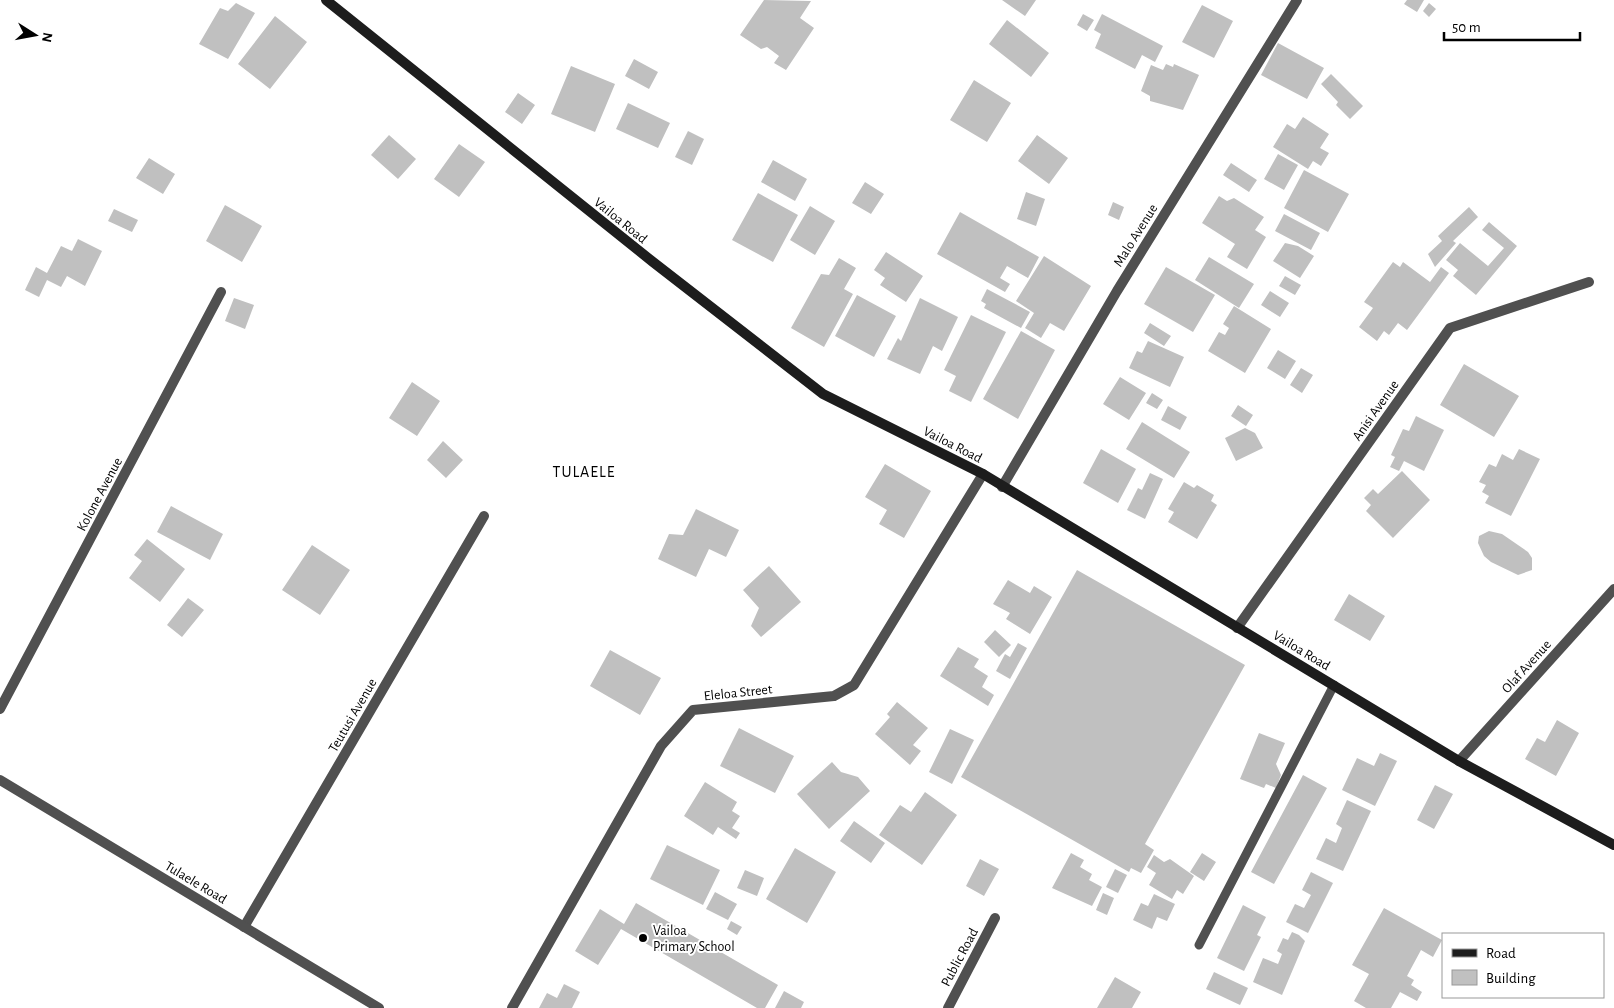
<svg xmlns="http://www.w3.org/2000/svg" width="1614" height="1008" font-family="'Alegreya Sans',sans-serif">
<rect width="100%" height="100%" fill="#fff"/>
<path fill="#c0c0c0" d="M764,0L811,1L800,18L814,28L786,70L774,63L779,56L767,47L761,49L740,35Z
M1002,0H1036L1025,16Z
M1407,0H1424L1417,12L1404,4Z
M236,3L255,13L228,59L199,44L220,8L228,11Z
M1429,3L1436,9L1429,17L1423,11Z
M1202,5L1233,21L1214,58L1182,42Z
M1083,14L1094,20L1087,31L1077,25Z
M1102,14L1163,46L1155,62L1142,55L1135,69L1095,48L1101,34L1094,30Z
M275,16L307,42L270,89L238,64Z
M1007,20L1049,53L1031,77L989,44Z
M1278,43L1324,68L1307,99L1261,75Z
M634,59L658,72L649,89L625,76Z
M1166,64L1173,67L1174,64L1199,75L1183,110L1150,101V96L1141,91L1151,65L1163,70Z
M571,66L615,84L595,132L551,114Z
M1331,74L1363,106L1350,119L1336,105L1338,102L1321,84Z
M974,80L1011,103L987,142L950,120Z
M518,93L535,105L522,124L505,112Z
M628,103L670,123L658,148L616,129Z
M1303,117L1329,134L1320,148L1329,153L1321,166L1313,161L1308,169L1273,147L1287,124L1295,129Z
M688,131L704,139L692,165L675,157Z
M389,135L416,159L398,179L371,155Z
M1037,135L1068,158L1049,184L1018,161Z
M459,144L485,162L459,197L434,179Z
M1278,154L1298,165L1284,190L1264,179Z
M149,158L175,174L163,194L136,178Z
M773,160L807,179L795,201L761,182Z
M1231,163L1257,180L1249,192L1223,175Z
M1304,170L1349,194L1328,232L1284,208Z
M865,182L884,194L871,214L852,203Z
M1026,192L1045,199L1036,226L1017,219Z
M758,193L798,215L773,262L732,240Z
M1219,196L1227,201L1234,198L1264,217L1255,230L1266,237L1247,269L1227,257L1235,244L1202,223Z
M1113,202L1124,207L1119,220L1108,215Z
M225,205L262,226L242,262L206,241Z
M810,206L835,221L815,255L790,240Z
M1469,207L1478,217L1453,241L1456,243L1435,267L1428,254L1442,241L1438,236Z
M114,209L138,220L132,232L108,221Z
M960,212L1039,257L1028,278L1007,266L1000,278L1010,284L1005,292L937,254Z
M1284,214L1320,233L1311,250L1275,231Z
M1489,222L1517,246L1476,295L1453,276L1458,270L1446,260L1460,243L1488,266L1504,248L1482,230Z
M78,239L102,251L85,286L67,276L61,287L47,280L39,297L25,290L36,267L47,273L61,246L72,251Z
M1285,243L1298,246L1314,256L1300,278L1273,261Z
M886,252L923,276L906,302L880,285L885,278L874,270Z
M1044,256L1091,286L1064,331L1050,323L1041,338L1025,328L1034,313L1016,301Z
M1209,257L1254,284L1239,308L1195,280Z
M839,258L856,268L844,289L853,294L824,347L791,328L821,274L829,275Z
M1393,262L1400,267L1403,262L1430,282L1441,267L1449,273L1407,330L1398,323L1389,335L1384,331L1377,341L1359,327L1373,308L1364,302Z
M1166,267L1215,295L1193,332L1144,304Z
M1285,276L1301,285L1295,295L1279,286Z
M987,289L1030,312L1021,328L984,308L986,304L981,301Z
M1270,291L1289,303L1280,317L1261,305Z
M857,295L896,316L874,357L835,336Z
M234,298L254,305L245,329L225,321Z
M920,298L958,317L942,351L933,346L920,374L887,359L898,338L901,341Z
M1234,306L1271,329L1245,373L1208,351L1219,332L1225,335L1229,328L1223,324Z
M971,315L1006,332L971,402L949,391L956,376L944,370Z
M1150,323L1171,336L1164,346L1144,333Z
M1021,331L1055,350L1018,419L983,399Z
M1148,341L1184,357L1170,387L1129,368L1137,351L1142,353Z
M1278,350L1296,361L1285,379L1267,368Z
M1464,364L1519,396L1494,437L1440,405Z
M1301,368L1313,375L1302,393L1290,385Z
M1120,377L1146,393L1129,420L1103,404Z
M412,382L440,401L417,436L389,418Z
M1152,393L1163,400L1157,409L1146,403Z
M1238,405L1253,415L1246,426L1231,416Z
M1168,406L1187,417L1180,430L1161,420Z
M1416,416L1444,430L1424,471L1404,461L1399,471L1390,467L1395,457L1391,455L1403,429L1409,431Z
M1142,422L1190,452L1174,478L1126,449Z
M1245,428L1255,433L1263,448L1236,461L1225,438Z
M443,441L463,460L446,478L427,460Z
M1101,449L1136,469L1118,503L1083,483Z
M1519,449L1540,459L1511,516L1485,503L1489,496L1482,492L1486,485L1479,482L1489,464L1496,467L1502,454L1513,460Z
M885,464L931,491L904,538L879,524L887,510L865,497Z
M1402,471L1430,500L1393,538L1366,511L1371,505L1364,498L1373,489L1378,494Z
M1150,473L1163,479L1145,519L1127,510L1138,488L1142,490Z
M1184,482L1194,488L1197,485L1214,495L1211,501L1217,505L1197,539L1168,522L1174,512L1168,509Z
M171,506L223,534L210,560L157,532Z
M696,509L739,530L726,557L709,549L696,577L658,559L669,534L683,535Z
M1489,531L1502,534L1528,552L1532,558V570L1518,575L1491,562L1484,556L1478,543L1479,536Z
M147,539L185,569L160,602L129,578L142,561L134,555Z
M312,545L350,570L320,615L282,590Z
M769,566L801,602L761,637L751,626L759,608L743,590Z
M1077,570L1245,665L1145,844L1154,850L1141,873L1131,868L1129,872L961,777Z
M1008,580L1030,593L1034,586L1052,597L1030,634L1006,619L1010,613L993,604Z
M1349,594L1385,616L1370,641L1334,620Z
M188,598L204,610L182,637L167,625Z
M995,630L1011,645L999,657L984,642Z
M1018,643L1027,648L1010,679L996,671L1005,654L1010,657Z
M958,647L979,659L974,667L988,676L982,687L994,695L988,706L940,676Z
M610,650L661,678L640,715L590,686Z
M897,702L928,728L913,745L921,751L910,765L875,734L890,717L887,714Z
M1557,720L1579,733L1556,776L1525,759L1537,738L1545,742Z
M739,728L794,756L775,793L720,766Z
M950,729L974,740L952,784L929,772Z
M1259,733L1285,743L1276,764L1281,775L1276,788L1266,784L1264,788L1240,779Z
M1380,753L1397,761L1375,806L1342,790L1357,758L1374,766Z
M832,762L841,772L858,777L870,791L829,829L797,794Z
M1303,775L1327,788L1274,884L1251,872Z
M705,782L737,802L732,811L740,816L732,828L740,833L736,839L718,827L713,835L684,816Z
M1435,785L1453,794L1434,829L1417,820Z
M925,792L957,815L922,865L879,835L900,805L911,812Z
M1347,800L1371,811L1343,871L1316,859L1326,838L1336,843L1342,828L1336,824Z
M854,821L885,843L871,863L840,841Z
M667,845L720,870L703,905L650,879Z
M795,848L836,872L807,923L766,899Z
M1071,853L1084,860L1080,867L1092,874L1089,880L1102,887L1092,906L1052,888Z
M1202,853L1216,862L1204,881L1190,872Z
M1154,855L1164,862L1170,859L1194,876L1183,894L1177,890L1172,899L1149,885L1156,873L1147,867Z
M980,859L999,869L984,896L966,886Z
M1115,869L1127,875L1118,893L1106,887Z
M745,870L764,878L757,896L737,888Z
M1311,872L1333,883L1308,933L1286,922L1295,904L1304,908L1311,895L1302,890Z
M715,892L737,904L728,920L706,909Z
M1103,893L1114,898L1107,915L1096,910Z
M1154,894L1175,904L1167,921L1157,917L1152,929L1133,920L1141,903L1148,906Z
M636,903L778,985L765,1008H757L621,929L598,965L575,951L600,909L624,924Z
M1243,905L1266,917L1257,935L1261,937L1244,971L1217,958Z
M1384,908L1442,940L1433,957L1421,950L1407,976L1414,980L1411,985L1422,992L1417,1001L1400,992L1391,1008H1366L1354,1001L1369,974L1352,965Z
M731,921L742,927L737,935L727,929Z
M1292,932L1299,935L1305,941L1282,995L1253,982L1263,958L1278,964L1282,954L1277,951L1283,938L1288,940Z
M1214,972L1248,988L1240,1005L1206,989Z
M1115,977L1141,992L1132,1008H1097Z
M564,984L580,992L572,1008H539L547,993L557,998Z
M784,991L804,1002L801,1008H775Z"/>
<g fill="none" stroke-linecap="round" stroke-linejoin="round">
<path stroke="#505050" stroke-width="9" d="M1199,945L1334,685"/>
<path stroke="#505050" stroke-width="10" d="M1002,487L1117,291L1297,0
M1237,628L1450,328L1589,282
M0,709L221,292
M1459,761L1614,589
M244,927L484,516
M512,1008L661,746L693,710L834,696L854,685L983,474
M948,1008L995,918"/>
<path stroke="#505050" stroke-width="10" d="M0,780L379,1008"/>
<path stroke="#1d1d1d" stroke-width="10" d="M326,0L653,262L823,394L983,474L1459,761L1614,845"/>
</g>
<circle fill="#000" stroke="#fff" stroke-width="2" cx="643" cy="938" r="5"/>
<g text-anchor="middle" stroke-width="4" stroke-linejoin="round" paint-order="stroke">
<g font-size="14" fill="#000" stroke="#fff">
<text transform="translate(621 220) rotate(39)" y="5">Vailoa Road</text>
<text transform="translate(1135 235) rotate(-58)" y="5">Malo Avenue</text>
<text transform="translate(1375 410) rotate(-55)" y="5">Anisi Avenue</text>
<text transform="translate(953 444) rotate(27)" y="5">Vailoa Road</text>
<text transform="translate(99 494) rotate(-62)" y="5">Kolone Avenue</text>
<text transform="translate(1302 650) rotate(31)" y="5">Vailoa Road</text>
<text transform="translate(1526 666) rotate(-48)" y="5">Olaf Avenue</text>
<text transform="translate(738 692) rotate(-6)" y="5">Eleloa Street</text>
<text transform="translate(352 715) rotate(-60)" y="5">Teutusi Avenue</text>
<text transform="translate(196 882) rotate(31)" y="5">Tulaele Road</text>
<text transform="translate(959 957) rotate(-62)" y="5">Public Road</text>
</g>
<g font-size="14" fill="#000" stroke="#fff" text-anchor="start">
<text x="653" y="935">Vailoa<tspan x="653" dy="16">Primary School</tspan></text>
</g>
<g font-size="16" letter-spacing="1" fill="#000" stroke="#fff">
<text x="584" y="477">TULAELE</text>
</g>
</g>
<rect x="1442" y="933" width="162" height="65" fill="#ffffff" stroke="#999999"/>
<rect x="1452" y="949" width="25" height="8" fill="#1d1d1d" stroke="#999999"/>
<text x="1486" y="958" font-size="15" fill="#000000">Road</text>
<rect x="1452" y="970" width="25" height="15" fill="#c0c0c0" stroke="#999999"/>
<text x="1486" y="983" font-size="15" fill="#000000">Building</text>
<g transform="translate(35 35) rotate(101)" stroke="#ffffff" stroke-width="4" paint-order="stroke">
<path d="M0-4L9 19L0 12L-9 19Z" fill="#000000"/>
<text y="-8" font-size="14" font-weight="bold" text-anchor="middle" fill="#000000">N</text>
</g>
<path d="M1444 32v8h136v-8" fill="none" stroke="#000000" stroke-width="2.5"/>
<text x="1452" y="32" font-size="15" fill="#000000" stroke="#ffffff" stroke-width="4" paint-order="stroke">50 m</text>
</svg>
